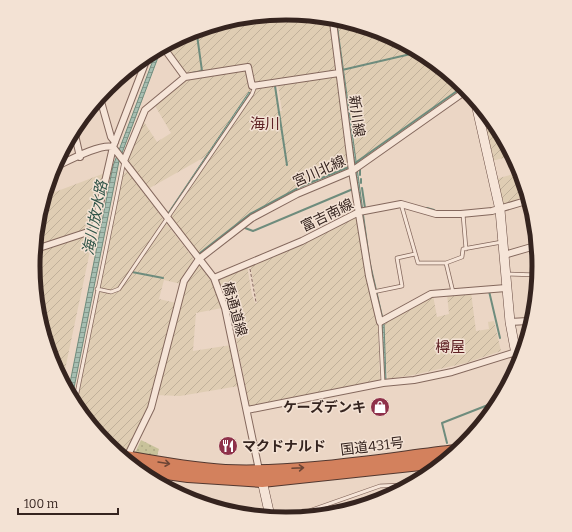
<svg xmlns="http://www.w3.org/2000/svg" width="572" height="532" font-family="Bitter,'Noto Sans JP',serif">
<defs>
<pattern id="farmland-furrows" width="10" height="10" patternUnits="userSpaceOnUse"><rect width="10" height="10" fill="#dfcdb3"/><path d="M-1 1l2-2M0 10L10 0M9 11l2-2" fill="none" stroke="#c0b09a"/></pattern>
<pattern id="grass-dots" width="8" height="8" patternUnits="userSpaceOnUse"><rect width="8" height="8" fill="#c8c29a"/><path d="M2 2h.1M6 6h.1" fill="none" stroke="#aca784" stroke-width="1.8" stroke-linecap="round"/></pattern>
<pattern id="water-rules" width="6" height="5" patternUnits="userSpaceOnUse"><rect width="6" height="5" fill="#a6beb1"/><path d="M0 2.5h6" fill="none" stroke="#889a8f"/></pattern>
</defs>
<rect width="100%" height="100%" fill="#ebd6c5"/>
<path fill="url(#farmland-furrows)" d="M286,13L330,22L336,69L333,72L254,85L250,67L186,74L169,52V46L189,32Z
M335,23L383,32L466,88L354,166Z
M248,70L251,93L210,154L148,189L127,160L142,119L157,142L171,133L154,104L187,78Z
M334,76L338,79L350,168L303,187L251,216L201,254L197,253L171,217L257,88L276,86L279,111H282L278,86L280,84Z
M480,110L511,156L492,161Z
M127,171L164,220L117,289L113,291L100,288L99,286L123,174Z
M520,172L526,199L506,206L502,203L496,179Z
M105,173L92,225L87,230L37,247L50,180L55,192Z
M355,216L358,219L378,321L380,381L249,406L233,322L218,279L247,265L252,295L255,303H257L250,264Z
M166,223L193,258V264L181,284L164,280L159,299L176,303L148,409L127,453L115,450L107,445L77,400L98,293L101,291L113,293L119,291Z
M88,235L93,237L63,379L52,363L33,266L36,253L39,251Z
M200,266L213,284L222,308L196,313L193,351L231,345L239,386L180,396L155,395L185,282L196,267Z
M471,292L476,331L489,329L488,322L494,321L501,351L466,363L413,375L388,379L381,323L433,295L437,317L449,314L447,294Z"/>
<path fill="url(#grass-dots)" d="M141,440L159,449L157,456L135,453Z"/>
<path fill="url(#water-rules)" stroke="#6e8c7d" d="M335,23H337L370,262L384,323L386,380L385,381L382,323L370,273Z
M160,52L119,161L73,393L69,388L113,166L155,55Z
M249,92L250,93L169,213H168Z"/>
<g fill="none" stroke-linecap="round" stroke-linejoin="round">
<path stroke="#6e8c7d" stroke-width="2" d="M342,70L415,53
M192,73L202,71L197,35
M275,86L287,165
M355,163L464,86
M360,175V170
M361,179V183
M362,188L365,208
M427,208L434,210
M245,228L253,231L353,189
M200,253L250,214L302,186L349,167
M132,272L163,278
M489,291L500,338
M447,443L442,423L493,403"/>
<g stroke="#84685d" stroke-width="4.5">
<path id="lane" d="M401,204L418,263H446L462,257L463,249L502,242
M463,214L466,249
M446,263L453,292
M507,274L537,275
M97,289L111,292L119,289L252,94L255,86
M373,292L402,286L397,258L415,254
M380,322L383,383
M76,398L124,161
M416,478L425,468
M307,515L306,512L380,486L404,485"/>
</g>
<g stroke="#84685d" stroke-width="8">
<path id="street" d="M333,22L352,171L369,276L380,322L431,294L506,288
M167,47L166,51L185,77L248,67L252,86L339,73
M100,98L111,137L115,142
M75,135L80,157
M113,147L214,278L225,308L259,470
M124,161L145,110L185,77
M53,168C66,162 100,143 113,147L146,61
M36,249L94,230L113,147
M504,255L535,246
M214,278L302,241L359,212L401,204L436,214H461L492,211L526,201
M510,322L528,321
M247,410L383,383L414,380L452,372L516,352
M127,457L151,408L184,281L199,259L252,218L297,194L352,171L467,90"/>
</g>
<g stroke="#664940" stroke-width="10">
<path id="secondary" d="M476,104L500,210L510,322L518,365
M261,476L270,516"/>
</g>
<g stroke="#523830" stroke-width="14">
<path id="highway" d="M125,457C158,463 192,469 225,471C302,474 380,460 456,451
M145,470L188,476L262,481L439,462"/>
</g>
<path stroke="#84685d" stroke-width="1" stroke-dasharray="3 2" stroke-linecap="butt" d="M250,269L256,302"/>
<use href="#lane" stroke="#f6e5d8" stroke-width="3"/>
<use href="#street" stroke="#f6e5d8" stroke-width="6"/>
<use href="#secondary" stroke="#f6e5d8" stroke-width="9"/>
<use href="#highway" stroke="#d3815d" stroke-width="12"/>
</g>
<defs><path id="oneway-shaft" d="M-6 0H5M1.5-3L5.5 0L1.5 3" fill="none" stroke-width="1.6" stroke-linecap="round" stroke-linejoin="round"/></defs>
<g stroke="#6c4535">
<use href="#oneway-shaft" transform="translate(164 463) rotate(9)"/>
<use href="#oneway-shaft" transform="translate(298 468) rotate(-3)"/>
</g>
<defs>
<g id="shop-disc" transform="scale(1)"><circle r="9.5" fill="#8e314a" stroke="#f3e2d4"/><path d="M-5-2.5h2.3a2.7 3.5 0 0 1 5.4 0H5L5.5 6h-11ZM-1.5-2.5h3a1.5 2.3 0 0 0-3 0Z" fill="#fff"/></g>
<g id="restaurant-disc" transform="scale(1)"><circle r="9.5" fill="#8e314a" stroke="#f3e2d4"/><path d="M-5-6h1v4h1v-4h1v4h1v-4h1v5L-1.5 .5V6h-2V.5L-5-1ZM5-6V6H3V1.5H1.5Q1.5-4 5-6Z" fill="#fff"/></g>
</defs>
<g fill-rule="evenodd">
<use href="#shop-disc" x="380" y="407"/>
<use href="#restaurant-disc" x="228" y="446"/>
</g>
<g text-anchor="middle" stroke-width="3" stroke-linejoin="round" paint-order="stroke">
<g font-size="14" fill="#35241f" stroke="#f3e2d4">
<text transform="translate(357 116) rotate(82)" y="5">新川線</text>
<text transform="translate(319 171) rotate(-24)" y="5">宮川北線</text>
<text transform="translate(327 215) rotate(-26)" y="5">富吉南線</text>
<text transform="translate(235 309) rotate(74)" y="5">橋通道線</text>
<text transform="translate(372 446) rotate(-7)" y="5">国道431号</text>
</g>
<g font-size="14" font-weight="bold" fill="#35241f" stroke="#f3e2d4" text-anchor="end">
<text x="366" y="412">ケーズデンキ</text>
<text x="242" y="451" text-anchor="start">マクドナルド</text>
</g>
<g font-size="15" fill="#5f2225" stroke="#f3e2d4">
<text x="265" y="129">海川</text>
<text x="450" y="352">樽屋</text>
</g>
<g font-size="15" font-style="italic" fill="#305448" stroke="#f3e2d4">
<text transform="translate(95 218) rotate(-79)" y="5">海川放水路</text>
</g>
</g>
<path d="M0 0H572V532H0ZM40 266a246 246 0 1 1 492 0a246 246 0 1 1-492 0Z" fill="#f3e2d4" fill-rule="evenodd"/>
<path fill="none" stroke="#35241f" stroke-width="5" d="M40 266a246 246 0 1 1 492 0a246 246 0 1 1-492 0Z"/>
<path d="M18 508v6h100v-6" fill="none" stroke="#35241f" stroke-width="2"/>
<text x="24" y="508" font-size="12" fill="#35241f" stroke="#f3e2d4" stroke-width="3" paint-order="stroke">100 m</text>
</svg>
